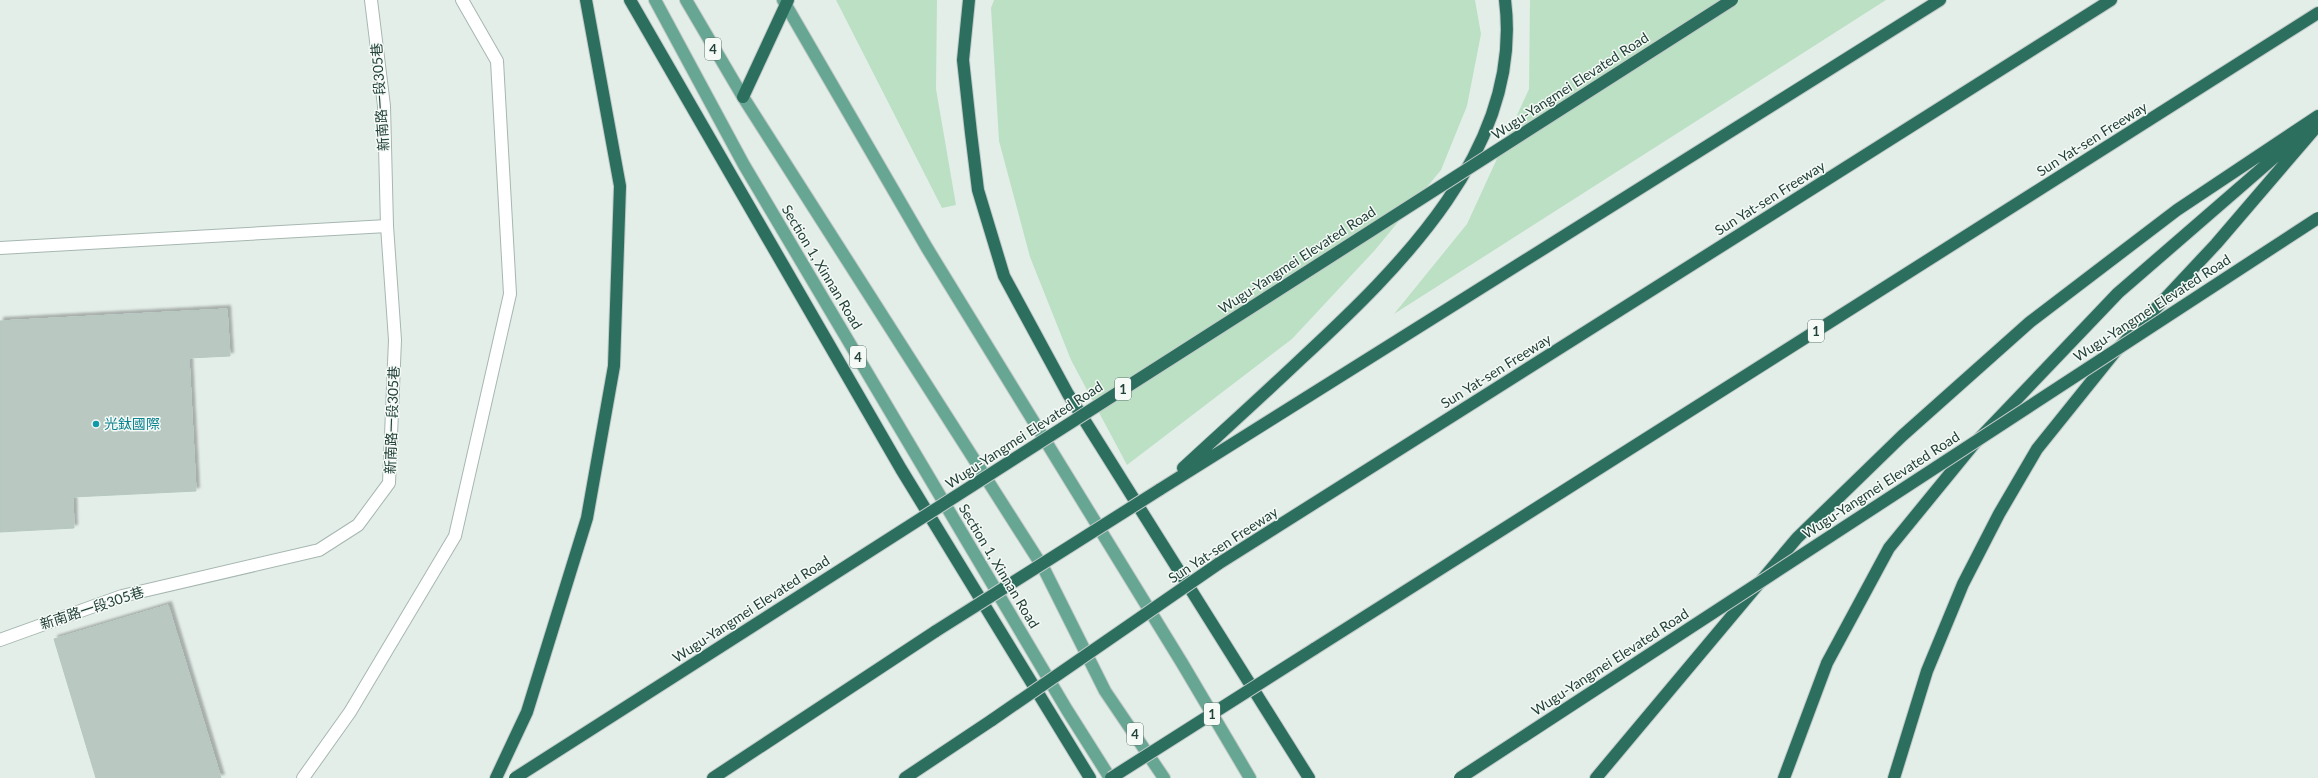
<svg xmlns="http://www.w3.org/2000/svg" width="2318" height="778" font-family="Lato,'Noto Sans TC',sans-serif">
<defs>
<filter id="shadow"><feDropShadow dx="3.5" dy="-3.5" stdDeviation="1" flood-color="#0004"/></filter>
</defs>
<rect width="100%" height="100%" fill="#e4eee9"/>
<path fill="#bce0c4" d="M836,0H937L936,89L956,205L942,208Z
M994,0H1475L1481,34L1467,106L1441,170L1375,250L1292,339L1127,465L1071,360L1030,257L999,141L991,8Z
M1530,0H1886L1394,314L1467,224L1529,89Z"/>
<path fill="#b9c9c2" stroke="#b5c8c0" filter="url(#shadow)" d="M227,309L230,356L189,358L196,491L73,497L74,528L0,532V321Z
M168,605L221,778H96L54,639Z"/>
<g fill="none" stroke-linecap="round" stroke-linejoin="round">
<g stroke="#a6b7b0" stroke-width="14">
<path id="lane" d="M0,248L387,226"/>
</g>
<g stroke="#a6b7b0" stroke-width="14">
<path id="street" d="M0,640L122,596L319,550L358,525L389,483L395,340L387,226L384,106L371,0
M303,778L350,712L455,536L510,294L497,61L462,0"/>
</g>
<g stroke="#c1cac7" stroke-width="14">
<path id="primary" d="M655,0L744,165L1067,710L1110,778
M686,0L743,97L1044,569L1105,691L1164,778
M783,0L927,248L1182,663L1250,778"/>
</g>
<g stroke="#c1cac7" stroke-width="14">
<path id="highway" d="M630,0L901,469L1090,778
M969,0L963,60L971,133L978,190L1004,276L1068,394L1309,778
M743,97L788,0
M1183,468C1222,432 1262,396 1301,359C1399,268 1524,148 1505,0
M1159,490L1940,0
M1218,564L2111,0
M1314,649L2318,13
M496,778L527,712L587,518L614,366L620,186L586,0
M713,778L936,631
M905,778L992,720
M1596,778L1797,538L1902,436L2030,322L2177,210L2318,116
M1784,778L1827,663L1889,548L1974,444L2118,293L2298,137
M1894,778L1927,671L1963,584L1999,514L2037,449L2115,352L2216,244L2318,125"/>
</g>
<use href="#lane" stroke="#fff" stroke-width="12"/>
<use href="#street" stroke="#fff" stroke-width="12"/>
<use href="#primary" stroke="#66a693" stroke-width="12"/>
<use href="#highway" stroke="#2c6f5f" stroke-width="12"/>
<g stroke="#c1cac7" stroke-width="14" stroke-linecap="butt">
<path id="highway-bridge" d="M936,631L1159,490
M992,720L1218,564
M515,778L1732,0
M1111,778L1314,649
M1460,778L2318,218"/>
</g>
<use href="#highway-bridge" stroke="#2c6f5f" stroke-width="12"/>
</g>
<circle fill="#0f9aa8" stroke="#f5faf7" stroke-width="1.5" cx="96" cy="424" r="4"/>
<g text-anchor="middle" stroke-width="3" stroke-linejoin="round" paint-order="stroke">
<g fill="#f5faf7" stroke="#617871" stroke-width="1">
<rect x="705" y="38" width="16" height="22" rx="3"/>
<rect x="1808" y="320" width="16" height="22" rx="3"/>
<rect x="850" y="346" width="16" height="22" rx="3"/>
<rect x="1115" y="378" width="16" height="22" rx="3"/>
<rect x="1204" y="703" width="16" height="22" rx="3"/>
<rect x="1127" y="723" width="16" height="22" rx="3"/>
</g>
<g font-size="13" font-weight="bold" fill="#224138">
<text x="713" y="54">4</text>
<text x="1816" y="336">1</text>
<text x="858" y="362">4</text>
<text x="1123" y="394">1</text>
<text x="1212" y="719">1</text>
<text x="1135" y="739">4</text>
</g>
<g font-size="14" fill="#224138" stroke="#f5faf7">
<text transform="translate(1570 86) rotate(-33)" y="5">Wugu-Yangmei Elevated Road</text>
<text transform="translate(380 97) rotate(-94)" y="5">新南路一段305巷</text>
<text transform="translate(2092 139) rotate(-32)" y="5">Sun Yat-sen Freeway</text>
<text transform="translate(1770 198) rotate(-32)" y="5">Sun Yat-sen Freeway</text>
<text transform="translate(1297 260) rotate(-33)" y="5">Wugu-Yangmei Elevated Road</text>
<text transform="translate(822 267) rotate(59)" y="5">Section 1, Xinnan Road</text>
<text transform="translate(2152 308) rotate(-33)" y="5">Wugu-Yangmei Elevated Road</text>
<text transform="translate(1496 371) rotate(-32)" y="5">Sun Yat-sen Freeway</text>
<text transform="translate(392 420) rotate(-88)" y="5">新南路一段305巷</text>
<text transform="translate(1024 435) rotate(-33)" y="5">Wugu-Yangmei Elevated Road</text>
<text transform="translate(1881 485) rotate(-33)" y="5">Wugu-Yangmei Elevated Road</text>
<text transform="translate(1223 545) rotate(-33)" y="5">Sun Yat-sen Freeway</text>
<text transform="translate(999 566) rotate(59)" y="5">Section 1, Xinnan Road</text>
<text transform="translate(92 608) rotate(-18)" y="5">新南路一段305巷</text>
<text transform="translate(751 609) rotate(-33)" y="5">Wugu-Yangmei Elevated Road</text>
<text transform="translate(1610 662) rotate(-33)" y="5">Wugu-Yangmei Elevated Road</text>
</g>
<g font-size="14" fill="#0d838f" stroke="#f5faf7" text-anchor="start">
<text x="104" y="429">光鈦國際</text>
</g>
</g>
</svg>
